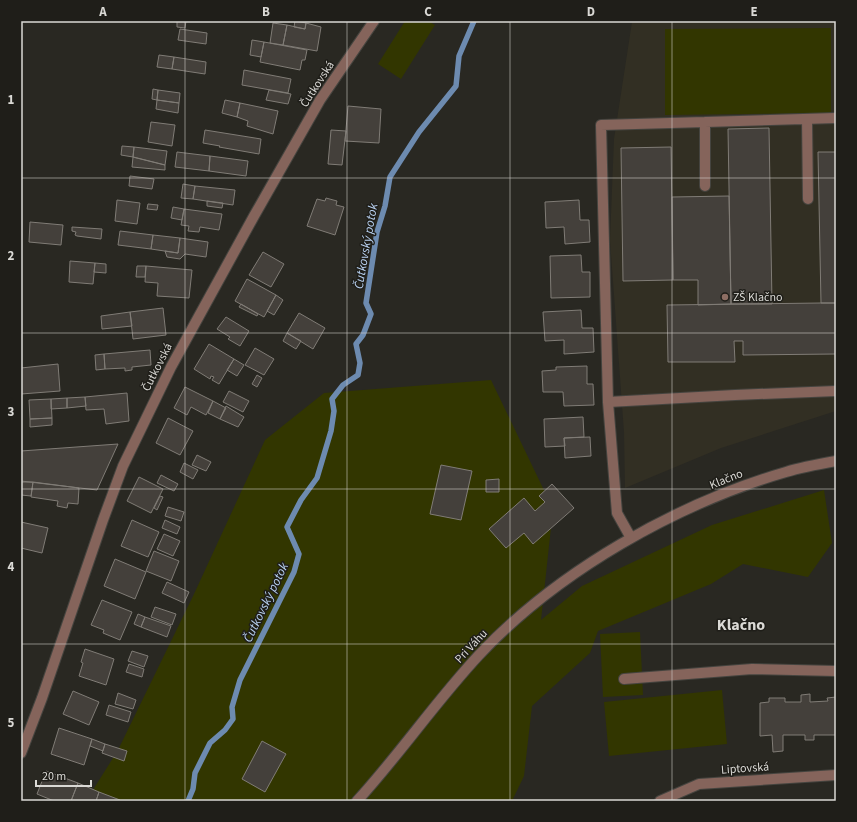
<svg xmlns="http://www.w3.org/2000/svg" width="857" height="822" font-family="'Source Sans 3',sans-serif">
<rect width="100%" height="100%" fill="#292822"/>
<path fill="#322f23" d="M651,21H836V411L721,448L625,488L624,432L610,240L614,139L632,22Z"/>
<path fill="#323600" d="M405,21H428L435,25L401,79L378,64Z
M831,28V113L665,115V29Z
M491,380L553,509L541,620L582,586L712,525L824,490L832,543L808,577L743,564L711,584L598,631L590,653L532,706L524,776L512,801H86L118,750L194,594L265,440L324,393Z
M640,632L643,695L603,697L600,634Z
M722,690L727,744L609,756L604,702Z"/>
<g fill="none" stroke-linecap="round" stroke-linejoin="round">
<path stroke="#6d8bb0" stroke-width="5.5" d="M188,801L193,789L195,773L210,743L225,730L233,719L232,707L240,680L294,572L299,554L287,527L301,500L317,478L331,431L334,411L332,399L343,385L358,375L360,363L356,344L363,335L371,314L366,303L377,232L385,206L390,177L419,132L456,86L459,56L474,21"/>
</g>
<path fill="#44403b" stroke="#807c76" d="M177,21H186L185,28L177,27Z
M295,21L306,23L305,29L294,27Z
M273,23L287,25L283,45L270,43Z
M306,23L321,27L317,51L283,45L287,25L305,29Z
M180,29L207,33L206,44L178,40Z
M252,40L264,42L261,57L250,55Z
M264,42L307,50L305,60H302L300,70L260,62Z
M159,55L174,57L172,69L157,67Z
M174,57L206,62L205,74L172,69Z
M244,70L291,79L288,93L242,85Z
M153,89L158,90L157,100L152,99Z
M158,90L180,93L179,103L157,100Z
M269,90L291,94L288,104L266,100Z
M157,100L179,103L178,113L156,109Z
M225,100L240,103L237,117L222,113Z
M240,103L278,111L273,134L247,126L248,121L237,117Z
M348,106L381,109L379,143L345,141Z
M151,122L175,125L172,146L148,142Z
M769,128L772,304H731L728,129Z
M205,130L261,139L259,154L219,147L220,146L203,143Z
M331,130L346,131L342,165L328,164Z
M122,146L134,147L133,157L121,155Z
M134,147L167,151L165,165L133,157Z
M671,147L673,280L623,281L621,148Z
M177,152L210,156L209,171L175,167Z
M818,152H836V303H821Z
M210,156L248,161L246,176L209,171Z
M133,157L165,165V170L132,167Z
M130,176L154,179L152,189L129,186Z
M183,184L195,186L193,199L181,198Z
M195,186L235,190L233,205L193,199Z
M729,196L731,304L698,305V280H673L672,197Z
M326,198L337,201L336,205L344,207L335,235L307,226L317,199L325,201Z
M117,200L140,203L137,224L115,221Z
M579,200L580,220H589L590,242L565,244L564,227L546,228L545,202Z
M207,201L223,203L222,208L207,206Z
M148,204L158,205L157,210L147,209Z
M173,207L184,209L182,220L171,218Z
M184,209L222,214L219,230L200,227L199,232L188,231L189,226L181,225Z
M30,222L63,225L61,245L29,242Z
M72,227L102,229L101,239L77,236L75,235L76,232L72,231Z
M120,231L153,235L151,249L118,245Z
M153,235L180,238L178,253L151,249Z
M180,238L208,242L206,257L185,254L180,259L167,257L165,251L178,253Z
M263,252L284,264L271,287L249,275Z
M581,255L582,272H590V297L551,298L550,256Z
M70,261L95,263L93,284L69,282Z
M95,263L106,264V273L94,272Z
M137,266H146L145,277H136Z
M146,266L192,270L189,298L157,296L158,283L145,282Z
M247,279L276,295L264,317L235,301Z
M276,295L283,300L274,315L267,311Z
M821,303H836V354L743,355V341H734L735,362H668L667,305Z
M241,304L258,314L257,316L239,307Z
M163,308L166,335L133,339L130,312Z
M581,310L582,328H593L594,352L564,354V340L545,341L543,312Z
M130,312L132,326L102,329L101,316Z
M299,313L325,328L313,349L287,333Z
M226,317L249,331L240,346L228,339L230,337L217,329Z
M287,333L301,341L296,349L283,341Z
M209,344L234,359L219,384L212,380L214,377L211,376L210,379L194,369Z
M255,348L274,359L264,375L245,365Z
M150,350L151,365L132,367V370L125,371V368L105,369L104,354Z
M104,354L105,369L96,370L95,355Z
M234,359L244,365L237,376L227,370Z
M58,364L60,391L21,394V368Z
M587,366V384H593L594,405L564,406L563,392H543L542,371L556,370V367Z
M257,375L262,378L257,387L252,384Z
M185,387L213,401L206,415L191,407L187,415L174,408Z
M229,391L249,401L243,412L223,402Z
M127,393L129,421L106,424L104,409L86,410L85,397Z
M85,397L86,406L67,408V398Z
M67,398V408L51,409V399Z
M51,399L52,418L30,419L29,400Z
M213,401L226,408L220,419L208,413Z
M226,406L244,417L238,427L220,419Z
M583,417L584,437L564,438L565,446L545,447L544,419Z
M52,418V425L30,427V419Z
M168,418L193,431L180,455L156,443Z
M590,437L591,456L565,458L564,438Z
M118,444L97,490L21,481V451Z
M197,455L211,462L206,471L192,465Z
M184,463L198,470L193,479L180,472Z
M441,465L472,471L461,520L430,514Z
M161,475L178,484L174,491L157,483Z
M139,477L163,489L151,513L127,501Z
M499,479V492H486V480Z
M21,482H33L31,496L21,495Z
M33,482L79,488L78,504L68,503L67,508L57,506L58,501L31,497Z
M552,484L574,508L533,544L524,533L506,548L489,529L524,498L535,511L545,502L539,496Z
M160,496L163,497L157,510L154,508Z
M168,507L184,512L181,521L165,516Z
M132,520L159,532L148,557L121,546Z
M165,520L180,527L177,534L162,528Z
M21,522L48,528L42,553L21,548Z
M164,534L180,541L173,556L157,549Z
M154,551L179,561L171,581L146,571Z
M115,559L146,572L135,599L104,586Z
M167,582L189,592L184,603L162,593Z
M102,600L132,612L120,640L103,633L104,630L91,625Z
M155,607L176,614L172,625L151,617Z
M138,614L145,617L141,627L134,624Z
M145,617L171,626L167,637L141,627Z
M85,649L114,659L106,685L79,676L83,663L81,662Z
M132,651L148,656L144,667L128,661Z
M129,664L144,669L142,677L126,672Z
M73,691L99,702L89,725L63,714Z
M118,693L136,700L133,709L115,704Z
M810,694V702L828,701L827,698L836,697V735H814V740H805V735H783V751L773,752L772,735L760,736V703L769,702V698H785V702H801V695Z
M109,705L131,712L128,722L106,715Z
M59,728L92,739L84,765L51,754Z
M92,739L105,744L103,751L90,746Z
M262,741L286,754L265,792L242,779Z
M105,744L127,751L124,761L102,753Z
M46,771L78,783L71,801H54L37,794Z
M78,783L99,792L96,801H71Z
M99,792L120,800V801H96Z"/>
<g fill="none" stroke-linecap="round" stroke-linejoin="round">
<g stroke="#45443f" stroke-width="12">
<path id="minor" d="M807,119L808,199
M705,122L836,118
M705,186V122L601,125L608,402L735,395L836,391
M608,402L617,513L631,538
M624,679L752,669L836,671
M21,753L42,698L103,520L123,466L171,367L254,216L320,100L374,21
M357,801C400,754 436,701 479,655C558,571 676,504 786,472C802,467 819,464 836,461
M660,801L699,784L836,775"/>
</g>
<use href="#minor" stroke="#85645b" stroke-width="10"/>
</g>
<path fill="none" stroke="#dad9d5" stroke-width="1" stroke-opacity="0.55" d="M185,21V801M347,21V801M510,21V801M672,21V801M21,178H836M21,333H836M21,489H836M21,644H836"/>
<circle fill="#8d6e63" stroke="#1f1e19" stroke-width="1.5" cx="725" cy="297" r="4"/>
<g text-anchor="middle" stroke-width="3" stroke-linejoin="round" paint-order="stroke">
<g font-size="12" fill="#dad9d5" stroke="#1f1e19">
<text transform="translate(317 84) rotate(-57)" y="4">Čutkovská</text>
<text transform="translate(157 367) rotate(-63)" y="4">Čutkovská</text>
<text transform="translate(726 479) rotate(-22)" y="4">Klačno</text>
<text transform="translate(471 646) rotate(-47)" y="4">Pri Váhu</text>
<text transform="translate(745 768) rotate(-4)" y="4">Liptovská</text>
</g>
<g font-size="12" fill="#dad9d5" stroke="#1f1e19" text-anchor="start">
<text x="733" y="301">ZŠ Klačno</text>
</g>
<g font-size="13" font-style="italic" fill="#bad3f3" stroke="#1f1e19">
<text transform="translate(365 246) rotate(-80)" y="5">Čutkovský potok</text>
<text transform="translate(265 602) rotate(-64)" y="5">Čutkovský potok</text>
</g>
<g font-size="16" font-weight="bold" fill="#dad9d5" stroke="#1f1e19">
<text x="741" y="630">Klačno</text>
</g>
</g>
<rect width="857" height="822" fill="none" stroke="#1f1e19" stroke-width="44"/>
<path d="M36 780v6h55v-6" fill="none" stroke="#dad9d5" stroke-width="2"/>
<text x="42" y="780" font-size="12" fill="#dad9d5" stroke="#1f1e19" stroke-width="3" paint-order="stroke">20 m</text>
<rect x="22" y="22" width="813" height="778" fill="none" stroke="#dad9d5" stroke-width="1.5"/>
<g font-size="13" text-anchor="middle" font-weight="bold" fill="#dad9d5">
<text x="103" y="16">A</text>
<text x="266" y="16">B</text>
<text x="428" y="16">C</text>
<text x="591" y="16">D</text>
<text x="754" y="16">E</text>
<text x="11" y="104">1</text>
<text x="11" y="260">2</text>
<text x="11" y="416">3</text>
<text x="11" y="571">4</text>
<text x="11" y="727">5</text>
</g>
</svg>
